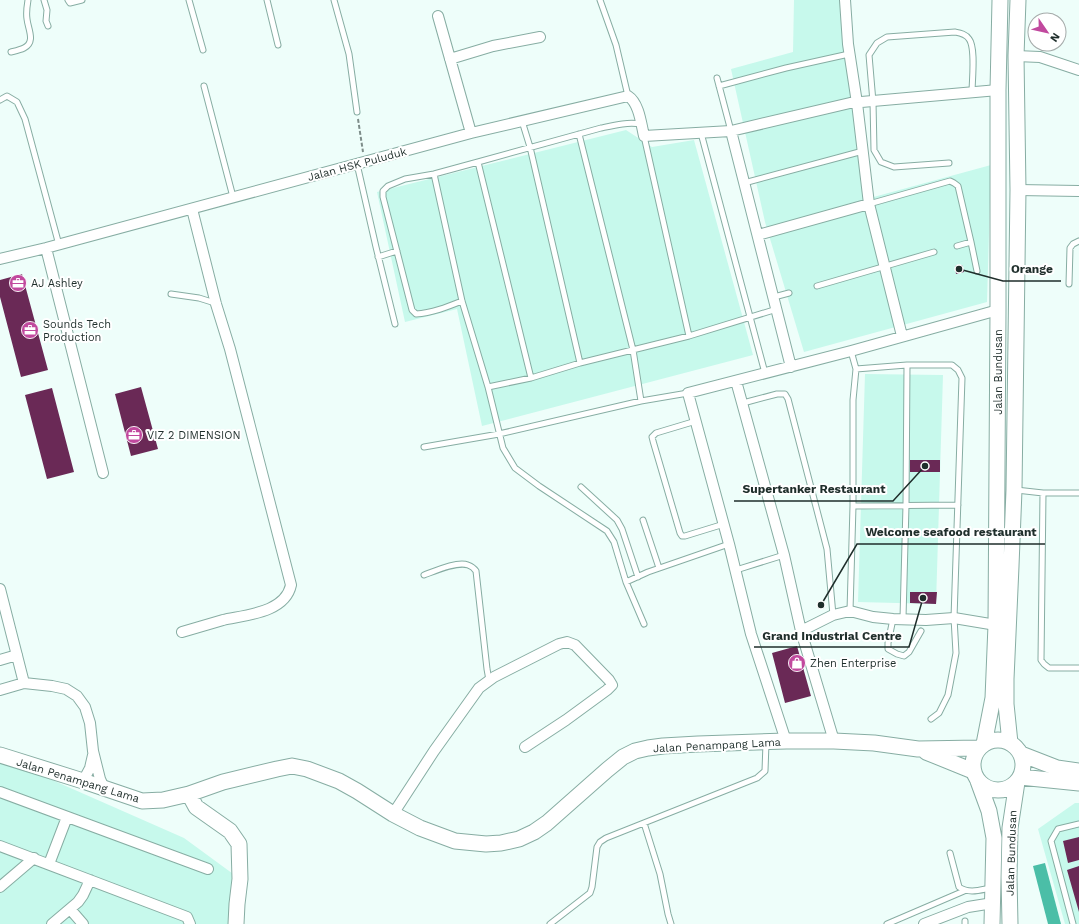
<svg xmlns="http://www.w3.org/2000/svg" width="1079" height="924" font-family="'Work Sans',sans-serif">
<rect width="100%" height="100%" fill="#eefefa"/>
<path fill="#c7f9ec" d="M794,0H841L870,198L991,165L987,302L804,352L765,222L731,69L793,52Z
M626,130L652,147L694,140L753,355L482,426L457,309L405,322L377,192Z
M865,374L943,375L936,604L858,602Z
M0,757L184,838L240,879L236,924H0Z
M1075,803H1079V924H1065L1038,829Z"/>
<path fill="#4bbea7" d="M1045,863L1061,924H1048L1033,866Z"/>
<path fill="#6a2956" d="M962,265L964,272L956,274L955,266Z
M22,274L48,370L21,377L0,297V280Z
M141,387L158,449L131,456L115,394Z
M52,388L74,472L47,479L25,395Z
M910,460H940V472H910Z
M910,592H937L936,604L910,603Z
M797,646L811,696L785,703L772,653Z
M1079,837V860L1068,863L1063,841Z
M1079,866V912L1067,870Z"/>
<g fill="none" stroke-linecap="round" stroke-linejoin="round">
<g stroke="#87ada3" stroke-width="7">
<path id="lane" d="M44,0L47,10L46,21L48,26
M68,0L70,3L82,0
M189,0L203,50
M267,0L278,45
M334,0L349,54L357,112
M600,0L616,45L628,96
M11,52C15,51 20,50 24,48C36,42 28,29 27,19C26,13 27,6 28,0
M717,78L731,131
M204,86L233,197
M719,86L786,68L849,54
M0,100L7,96L17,102L25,119L59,245
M522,121L530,147L580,363
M701,133L765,373
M579,134L633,350L641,401
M644,136L689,336
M478,162L531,378
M949,163L894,167L881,162L874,150L873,102L869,55L877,43L887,37L955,32C960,33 966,34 969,39C976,48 972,80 972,93
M357,164L376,247L395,324
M434,174L462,301L488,387L503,448L515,468L539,486L607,531L614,542L626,582L644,624
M744,183L863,151
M869,204L950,181L954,183L958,186L971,242L977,271
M957,246L971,242
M378,257L397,251
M1069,284L1070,248L1073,244L1079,241
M817,286L934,252
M171,294L199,298L215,303
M774,297L789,293
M462,301C447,307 432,313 416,314L412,310L383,197V191L388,186L405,179L434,174L478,162L601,128C615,125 627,122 641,124
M856,369L907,365H952L958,370L962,378L954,618L956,653L948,695L939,713L931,719
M488,387L531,378L580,363L689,336L777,309
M743,403L777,394H785L788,399L827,549L833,615
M696,421L656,433L652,437L653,441L680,533L682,536H685L724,524
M424,447L499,434L641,401L688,393
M581,487L617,520L622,529L638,577
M1016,490L1043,493H1079
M1043,493L1041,660L1044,664L1049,668H1079
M853,506L958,505
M643,520L659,568
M736,570L784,555
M424,575C435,571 457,561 468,565C471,566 474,568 476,571L487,669L489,680
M626,582L648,572L729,544
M850,611L853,506V400L856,369L851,351
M903,618L906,505L907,365
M893,619L888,643V649L897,654L904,656L909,652L921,631
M644,823L660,874L668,914L671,924
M950,853L959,887C969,894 980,890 991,888
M550,924L590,893L592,887L597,847L600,842L606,838L757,778L765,771L766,743
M887,924L964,891
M965,924V921
M1073,924L1051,841L1058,829L1079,824"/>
</g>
<g stroke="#87ada3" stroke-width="12">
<path id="street" d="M845,0L848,44L857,103L869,204L902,336
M438,16L471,133
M1016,56L1040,57L1079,70
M450,59L493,46L540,37
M731,131L791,367
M1018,190L1079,191
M758,235L869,204
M46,248L103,473
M0,259L46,248L471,133L628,96C639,103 641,123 644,136L731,131L850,103L998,90
M736,381L784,555L801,631L834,741
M0,589L24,683
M801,631L833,615L850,611L873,617L893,619L926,620L954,618L996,625
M182,632C196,628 209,624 223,620C245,615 285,613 291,585L230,349L216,304L192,209
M0,660L17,655
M0,690L24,683L52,686L66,689L77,696L85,707L90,723L93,751L100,779L104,788
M786,741L751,634L729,544L688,393L851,351L998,310
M83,781L90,768L93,755
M0,792L208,869
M393,814L434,751L479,688L494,677L559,644L567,642L575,645L609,680L612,685L607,690L566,720L525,747
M0,846L187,917L190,924
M49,864L67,817
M0,887L34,858
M70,909L83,924
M52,924L78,902L83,895L90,880
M924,924L968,907L993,903"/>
</g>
<g stroke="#87ada3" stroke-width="17">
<path id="secondary" d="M973 765a25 25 0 1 1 50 0a25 25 0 1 1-50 0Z
M1010,743L1006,704V679L1011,566L1014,490L1018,190L1016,56L1018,0
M984,744L993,698L996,625L998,310V90L1000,0
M926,752L973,771
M1021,754L1057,768L1079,771
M0,755L83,781L142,801L163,800L189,794L223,782L277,769L292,766L307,769L339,781L357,791L393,814L420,828L455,841L486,844L501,843L519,839L534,832L547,823L607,770L623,757L635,751L648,748L663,746L698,744L786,741H834L874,743L918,749L979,748
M1020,777L1079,783
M978,781L989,811L994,838L992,924
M189,794L196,807L230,831L239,844L240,879L237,904L236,924
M1010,924L1009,877L1010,828L1017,782"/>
</g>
<path stroke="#7e8d8a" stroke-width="2" stroke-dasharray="4 2" stroke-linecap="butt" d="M358,119L363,152"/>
<use href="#lane" stroke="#fff" stroke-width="5"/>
<use href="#street" stroke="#fff" stroke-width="10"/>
<use href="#secondary" stroke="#fff" stroke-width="15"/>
</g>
<defs>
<g id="office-disc" transform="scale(0.9)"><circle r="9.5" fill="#c1499e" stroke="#fff"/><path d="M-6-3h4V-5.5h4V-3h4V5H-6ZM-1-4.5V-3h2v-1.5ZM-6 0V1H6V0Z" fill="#fff"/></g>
<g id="shop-disc" transform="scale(0.9)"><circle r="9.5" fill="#c1499e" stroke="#fff"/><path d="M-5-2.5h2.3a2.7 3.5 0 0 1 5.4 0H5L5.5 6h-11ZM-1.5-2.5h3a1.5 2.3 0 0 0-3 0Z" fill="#fff"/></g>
</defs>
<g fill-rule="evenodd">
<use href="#office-disc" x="18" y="283"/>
<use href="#office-disc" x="30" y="330"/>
<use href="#office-disc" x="134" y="435"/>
<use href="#shop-disc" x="797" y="663"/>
</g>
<g text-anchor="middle" stroke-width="4" stroke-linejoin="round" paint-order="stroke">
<g font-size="11" fill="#1f2e2b" stroke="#fff">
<text transform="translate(357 164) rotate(-15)" y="4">Jalan HSK Puluduk</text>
<text transform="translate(998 372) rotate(-90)" y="4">Jalan Bundusan</text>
<text transform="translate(717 745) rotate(-3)" y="4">Jalan Penampang Lama</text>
<text transform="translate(78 780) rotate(17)" y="4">Jalan Penampang Lama</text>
<text transform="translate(1011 853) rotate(-88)" y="4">Jalan Bundusan</text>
</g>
<g font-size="11" fill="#1f2e2b" stroke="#fff" text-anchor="start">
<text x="31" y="287">AJ Ashley</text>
<text x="43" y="328">Sounds Tech<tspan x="43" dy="13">Production</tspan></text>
<text x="147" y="439">VIZ 2 DIMENSION</text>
<text x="810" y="667">Zhen Enterprise</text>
</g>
</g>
<path fill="none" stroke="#1f2e2b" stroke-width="1.5" d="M959 269L1003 281H1061M925 466L893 501H734M821 605L857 544H1045M923 598L909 647H754"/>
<g fill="#1f2e2b" stroke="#fff" stroke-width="1.5">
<circle cx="959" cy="269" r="4"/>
<circle cx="925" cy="466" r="4"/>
<circle cx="821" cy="605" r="4"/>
<circle cx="923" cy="598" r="4"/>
</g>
<g font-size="12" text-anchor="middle" font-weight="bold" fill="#1f2e2b" stroke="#fff" stroke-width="4" stroke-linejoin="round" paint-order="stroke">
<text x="1032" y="273">Orange</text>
<text x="814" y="493">Supertanker Restaurant</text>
<text x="951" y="536">Welcome seafood restaurant</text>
<text x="832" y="640">Grand Industrial Centre</text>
</g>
<g transform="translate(1047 32) rotate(124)"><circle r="19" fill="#ffffff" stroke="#a5abaa"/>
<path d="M0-3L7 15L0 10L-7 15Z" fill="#c1499e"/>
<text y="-6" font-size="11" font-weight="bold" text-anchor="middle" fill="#1f2e2b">N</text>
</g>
</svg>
